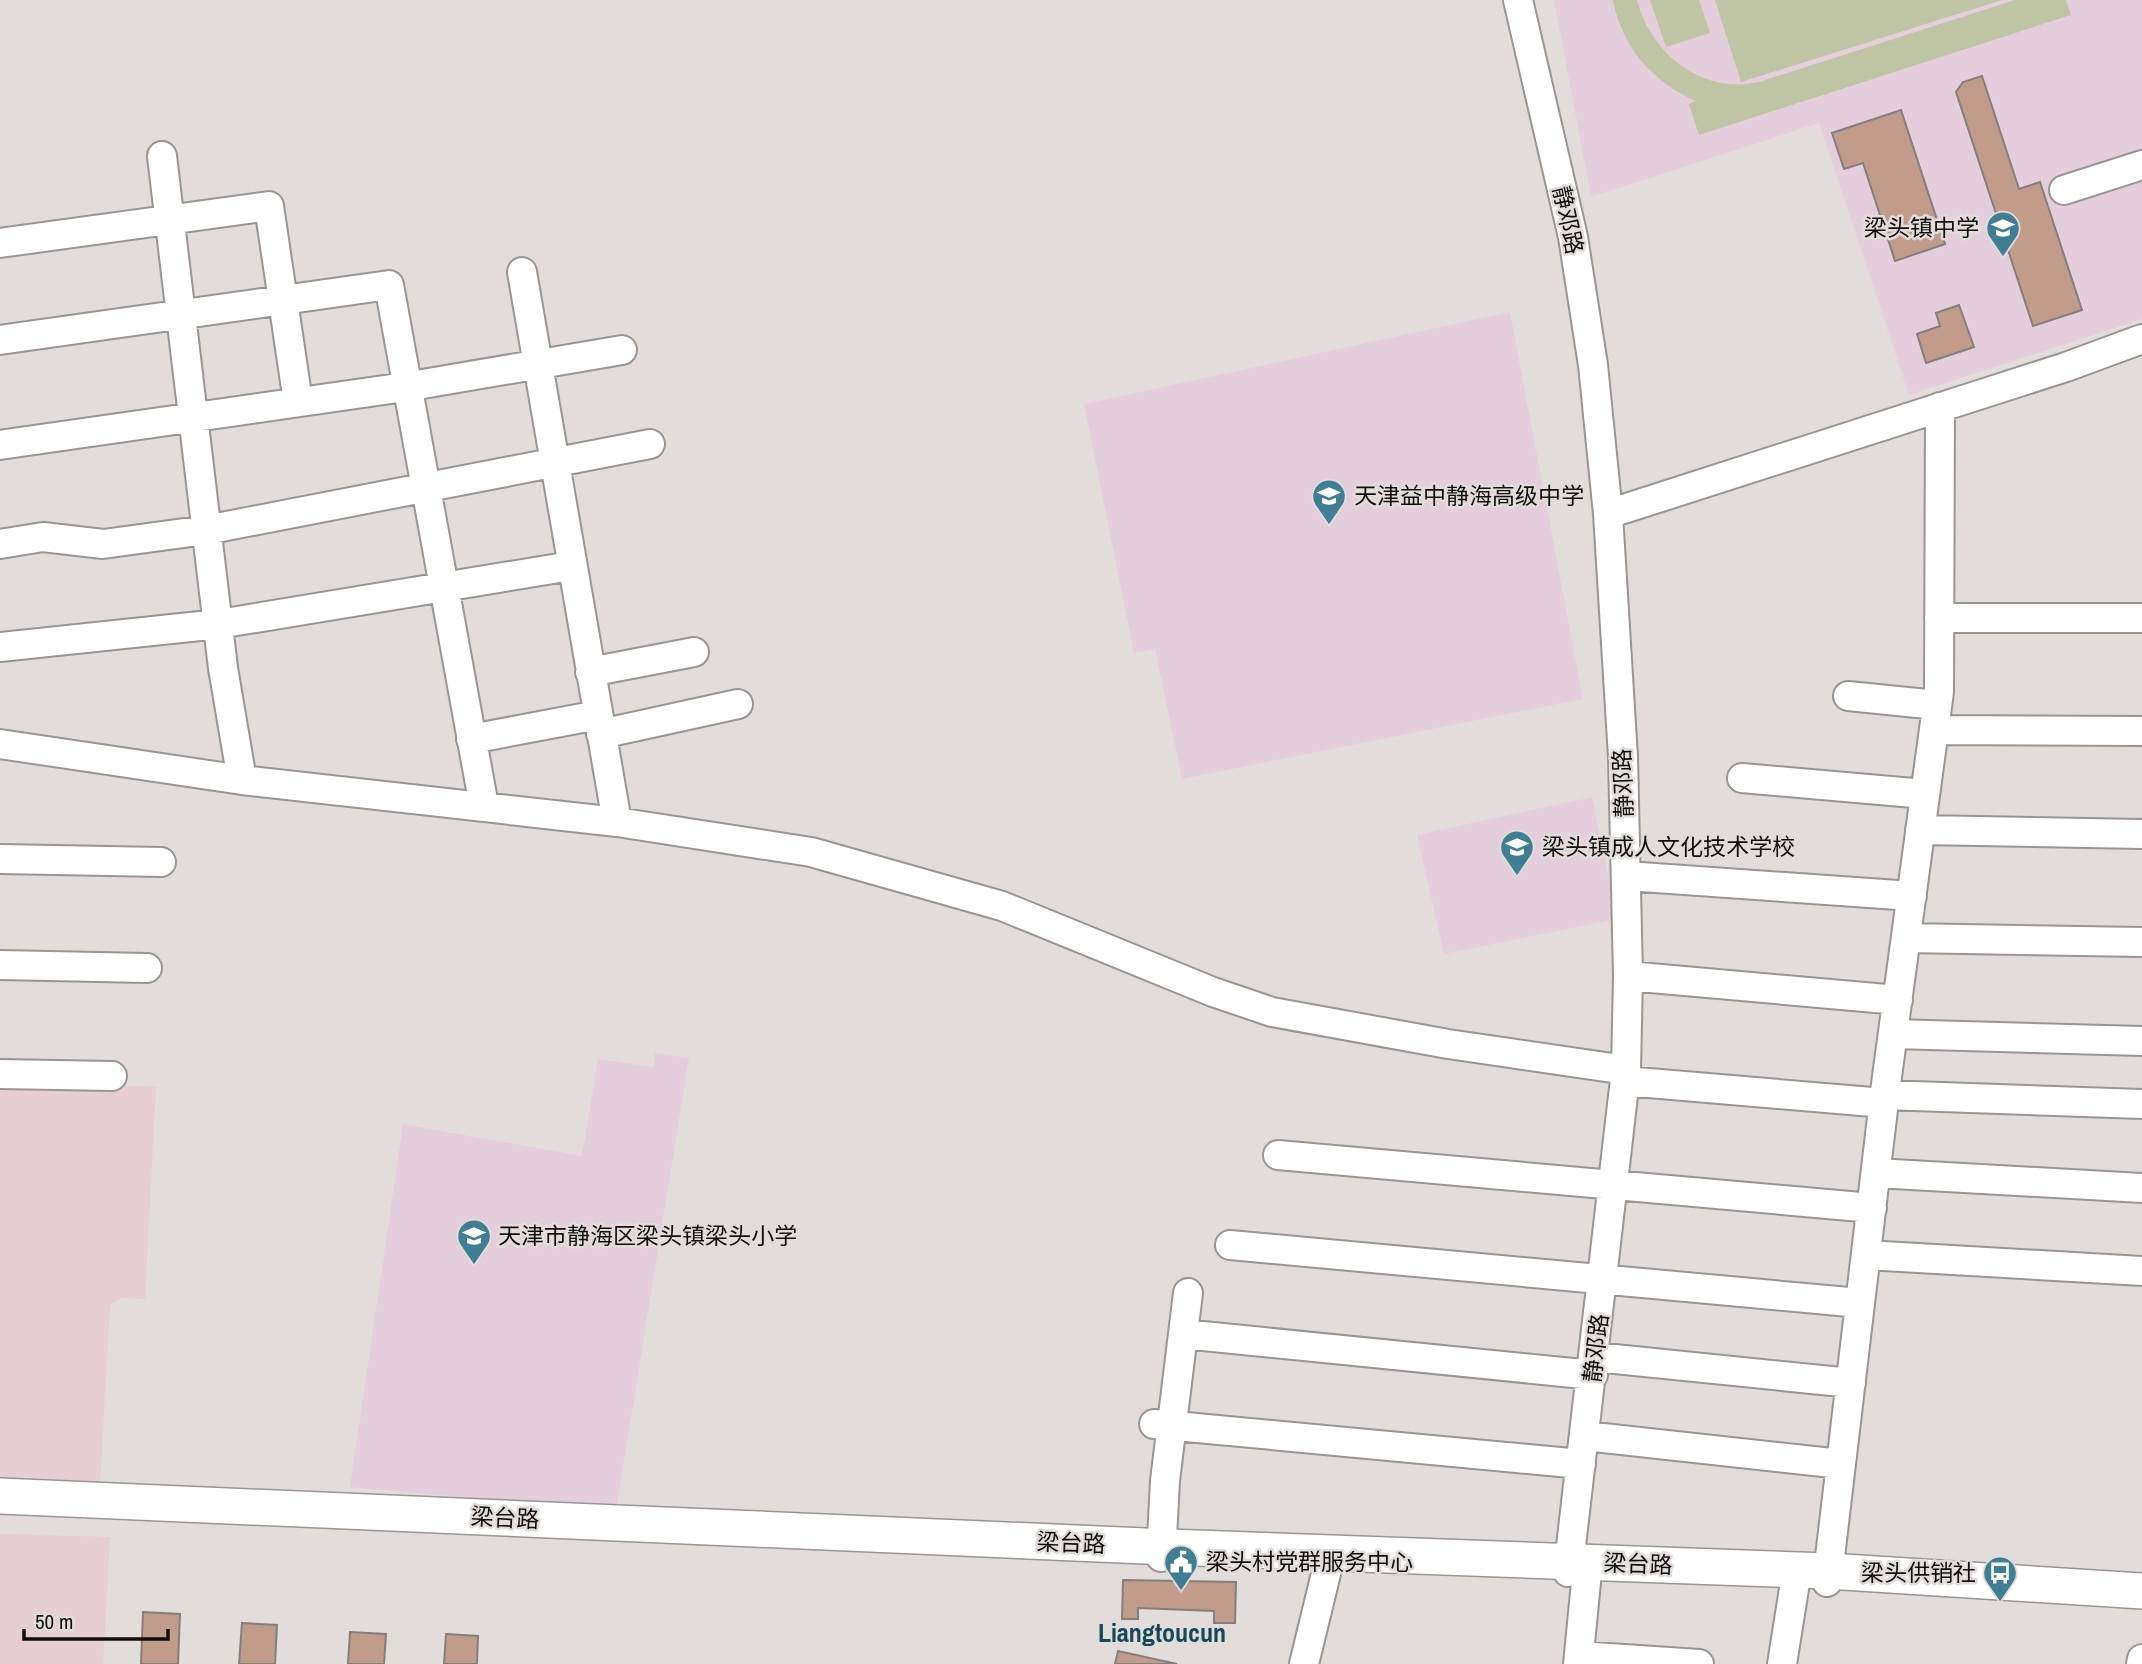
<svg xmlns="http://www.w3.org/2000/svg" width="2142" height="1664" font-family="'Archivo Narrow','Noto Sans SC',sans-serif">
<rect width="100%" height="100%" fill="#e2dddb"/>
<path fill="#e7cdd4" d="M0,1082L156,1087L145,1299L121,1298L110,1305L100,1484L0,1478Z
M0,1534L110,1537L103,1664H0Z"/>
<path fill="#e4cedb" d="M1554,0H2142V319L1909,395L1819,123L1591,197Z
M1510,312L1583,699L1182,779L1155,649L1134,653L1084,404Z
M1592,797L1617,919L1444,954L1417,835Z
M655,1053L689,1058L616,1511L350,1487L403,1124L582,1156L598,1059L653,1067Z"/>
<path fill="#bfc4a4" d="M1613,0H1637C1651,54 1702,95 1759,82L2015,0H2066L2071,15L1699,135L1689,104L1696,101C1653,82 1622,48 1613,0Z
M1650,0H1699L1710,33L1666,47Z
M1715,0H2002L1741,82Z"/>
<path fill="#c29c8a" stroke="#837f7d" stroke-width="2" d="M1982,76L2019,189L2040,182L2082,310L2033,326L1956,92L1963,82Z
M1901,110L1945,244L1895,261L1863,163L1844,169L1832,133Z
M1959,305L1974,347L1926,363L1917,334L1940,326L1936,313Z
M1123,1580L1236,1582L1235,1623H1214V1611L1138,1608V1619H1122Z
M143,1612L180,1614L178,1664H141Z
M242,1623L277,1625L275,1664H239Z
M350,1632L386,1634L384,1664H348Z
M446,1634L478,1636L477,1664H444Z
M1118,1651L1177,1664H1115Z"/>
<g fill="none" stroke-linecap="round" stroke-linejoin="round">
<g stroke="#999593" stroke-width="32">
<path id="minor" d="M1518,0L1573,237L1593,365L1608,514L1623,757L1628,976L1626,1070L1568,1572
M162,156L223,668L242,780
M2064,190L2142,165
M0,243L269,206L298,402
M522,272L617,822
M0,340L389,285L484,806
M0,445L405,387L622,350
M1608,514L2066,367L2142,339
M0,544L43,537L103,544L206,530L650,444
M1939,618H2142
M0,647L219,624L571,566
M590,672L694,652
M1848,696L1937,705
M1934,730L2142,731
M601,734L738,704
M471,739L598,715
M0,744L242,780L617,822L811,852L1002,906L1213,992L1272,1012L1448,1044L1626,1070
M1742,778L1925,794
M1920,830L2142,834
M0,859L161,862
M1627,876L1912,896
M1906,938L2142,942
M0,965L147,968
M1628,976L1898,1000
M1893,1034L2142,1041
M0,1074L112,1076
M1625,1081L1884,1103
M1885,1095L2142,1104
M1278,1155L1872,1208
M1876,1173L2142,1188
M1230,1245L1860,1303
M1866,1255L2142,1271
M1183,1334L1593,1375
M1595,1357L1851,1383
M1154,1424L1581,1464
M1585,1436L1841,1464
M1161,1557L1165,1481L1188,1293
M1827,1582L1886,1084L1939,692L1940,407
M1579,1656L1699,1664
M1304,1664L1331,1553
M1578,1664L1588,1562
M1782,1664L1797,1570
M2141,1664L2142,1659"/>
</g>
<g stroke="#999593" stroke-width="38">
<path id="major" d="M0,1496L1168,1547L1828,1571L2142,1591"/>
</g>
<use href="#minor" stroke="#fff" stroke-width="28"/>
<use href="#major" stroke="#fff" stroke-width="35"/>
</g>
<defs>
<g id="school-pin" transform="scale(1.75)"><path d="M0 17L-7.5 6A9.5 9.5 0 1 1 7.5 6Z" fill="#407e94" stroke="#e2dddb"/><path d="M0-5L7-2L0 1L-7-2ZM-4 1L0 2.5L4 1V4Q0 6-4 4Z" fill="#fff"/></g>
<g id="civic-pin" transform="scale(1.75)"><path d="M0 17L-7.5 6A9.5 9.5 0 1 1 7.5 6Z" fill="#407e94" stroke="#e2dddb"/><path d="M-.6-6.5H3V-4.5H.6V-3L4-1V1h2V6H-6V1h2V-1L-.6-3ZM-1.2 2.5V6h2.4V2.5Z" fill="#fff"/></g>
<g id="bus-pin" transform="scale(1.75)"><path d="M0 17L-7.5 6A9.5 9.5 0 1 1 7.5 6Z" fill="#407e94" stroke="#e2dddb"/><path d="M-5-6H5V4H4V6H2V4H-2V6H-4V4H-5ZM-3.5-4V0h7V-4ZM-3.5 1.2v1.5H-2V1.2ZM2 1.2v1.5H3.5V1.2Z" fill="#fff"/></g>
</defs>
<g fill-rule="evenodd">
<use href="#school-pin" x="2003" y="228"/>
<use href="#school-pin" x="1329" y="496"/>
<use href="#school-pin" x="1517" y="847"/>
<use href="#school-pin" x="474" y="1236"/>
<use href="#civic-pin" x="1181" y="1562"/>
<use href="#bus-pin" x="2000" y="1573"/>
</g>
<g text-anchor="middle" stroke-width="5" stroke-linejoin="round" paint-order="stroke">
<g font-size="23" fill="#0f0e0d" stroke="#e2dddb">
<text transform="translate(1568 220) rotate(78)" y="8">静邓路</text>
<text transform="translate(1623 783) rotate(-92)" y="8">静邓路</text>
<text transform="translate(1596 1348) rotate(-83)" y="8">静邓路</text>
<text transform="translate(505 1518) rotate(3)" y="8">梁台路</text>
<text transform="translate(1071 1543) rotate(2)" y="8">梁台路</text>
<text transform="translate(1638 1564) rotate(2)" y="8">梁台路</text>
</g>
<g font-size="23" fill="#0f0e0d" stroke="#e2dddb" text-anchor="start">
<text x="1979" y="236" text-anchor="end">梁头镇中学</text>
<text x="1354" y="504">天津益中静海高级中学</text>
<text x="1542" y="855">梁头镇成人文化技术学校</text>
<text x="498" y="1244">天津市静海区梁头镇梁头小学</text>
<text x="1206" y="1570">梁头村党群服务中心</text>
<text x="1976" y="1581" text-anchor="end">梁头供销社</text>
</g>
<g font-size="26" font-weight="bold" fill="#154859" stroke="#e2dddb">
<text x="1162" y="1642">Liangtoucun</text>
</g>
</g>
<path d="M24 1629v10h144v-10" fill="none" stroke="#0f0e0d" stroke-width="3.5"/>
<text x="35" y="1629" font-size="21" fill="#0f0e0d" stroke="#e2dddb" stroke-width="5" paint-order="stroke">50 m</text>
</svg>
